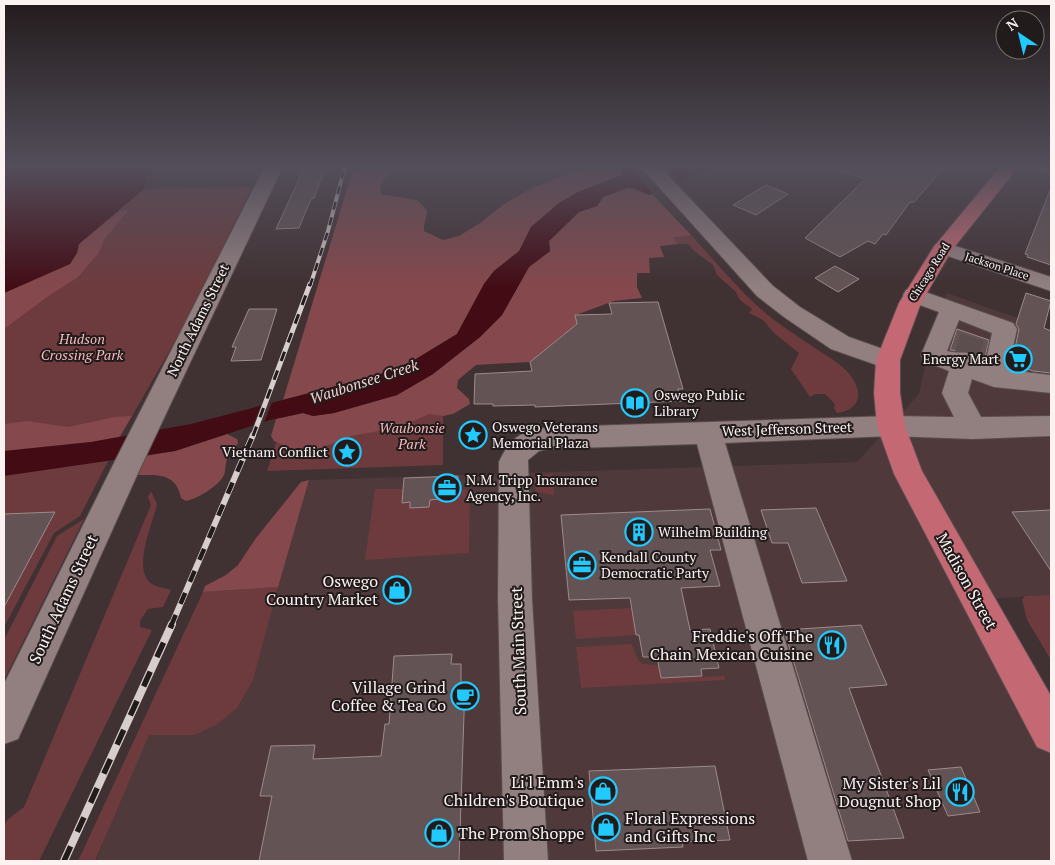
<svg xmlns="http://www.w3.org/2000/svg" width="1055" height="865" font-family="'PT Serif',serif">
<rect width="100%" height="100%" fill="#403132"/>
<path fill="#4f393a" d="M947,293L1051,330V595L967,600L1051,756V861H96L142,735L309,480L857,462L919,394L936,316Z"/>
<path fill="#6d3b3e" d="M252,187L187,320L123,432L80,516L54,533L4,627V293L31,281L144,189Z
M691,235C714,260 736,287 762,310C779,325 799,337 818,350C830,358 845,366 853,379C864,396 857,411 837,413L834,408L835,404L825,394H816L810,397L791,369L799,353L774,333L763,320L749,313L752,309L740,300L736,292L717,275L713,265L694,251L688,244H678L673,238Z
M443,402V465L267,471L283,421Z
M553,474L554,495L537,492L535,488L534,475Z
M375,489H403L402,503L410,502V508L430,500L458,497V490L470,489L469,553L365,560Z
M151,491L157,504C153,523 131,570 152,584C157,587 165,588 171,590L163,607L148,609L140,621V627L152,630L39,861H4V827L7,820L24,807L151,505L148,497Z
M84,519L4,680V640L57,536Z
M278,587L253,680L237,708L216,725L194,735H149L95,861H78L203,592Z
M1051,595V660L1027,620L1022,600L1025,596Z
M631,608L636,635L576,639L573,611Z
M632,644L637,658L642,664L659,665L661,678L724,676L725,680L581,688L576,647Z"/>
<path fill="#85484c" d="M354,166H393L380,187L381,194L417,200L427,210C427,218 423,224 424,231L443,240L459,236L480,223L507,202L532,188L589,166H621L622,175L578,192L559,203L531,227L520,251L494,271L484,284L457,334L411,362L378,375L283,400Z
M627,188C637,188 644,195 652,194L691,235L673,238L678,244L660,246L664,257L649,258L650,273H637V287L642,298L614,301L576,315L577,324L530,362L476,365L458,380L457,388L469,399L470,404L453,414L443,416L429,414L401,427L351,436L306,454L274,441L271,436L276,419L303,413L313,416L334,413L397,395L433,374L480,337L502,315L529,267L550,251L549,241L579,212L597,206L603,197Z
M120,211H128L116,225L104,240L98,254L78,277L47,297L4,329V293L70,264L77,253L79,244Z
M132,416L119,437L91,442L4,451V424L27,421L68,427L115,417Z
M227,434L237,439L238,443C235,449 229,453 227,459C225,464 226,470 224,475C219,486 197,499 186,501L181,498C176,472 157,475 135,475L145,456L175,451Z
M309,480L278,587L203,592L205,586L226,575L238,565L256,538L301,482Z"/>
<path fill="#430c15" d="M4,166H158L147,177L144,189L79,244L77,253L70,264L4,293Z
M621,166H718L693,174L655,193L649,195L634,188H627L603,197L597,206L579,212L549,241L550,251L529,267L502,315L480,337L433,374L397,395L334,413L313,416L303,413L270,420L175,451L4,476V451L91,442L191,424L378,375L411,362L457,334L484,284L494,271L519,251L531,227L559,203L578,192L622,175Z"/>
<path fill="#403132" d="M629,166H666L682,183L655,196Z
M273,400L263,425L252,428L262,403Z"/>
<path fill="#635354" stroke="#9d8b8c" d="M305,166H326L314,198L311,199L299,228L276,229Z
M837,166H946L914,202H910L886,235L883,234L875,244L868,241L840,257L805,238L865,179L836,169Z
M766,185L788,194L756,215L733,205Z
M1050,190L1051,191V265L1027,257L1028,255L1025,254Z
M835,266L859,279L838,292L815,278Z
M1026,293L1051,301L1044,328L1051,331V373L1033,371L1012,363L1019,329L1016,324Z
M658,302L683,389H678L682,401L535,407V405L493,406V404H474L475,374L532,371L530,362L577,324L575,315L612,314L609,303Z
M249,309H277L261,360L231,361L236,347H232Z
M957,329L989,340L984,362L978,361L974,352L950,350Z
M458,476V497L430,500L429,507L410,508V502L402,503L404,478Z
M816,508L847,581L802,583L788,543H772L761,510Z
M710,509L721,550H710L720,586L681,588L690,630L710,629L719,668L701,669L702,676L661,678L657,657H643L639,635H636L630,598L569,600L561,515Z
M1051,510V571L1012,512Z
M55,512L4,607V514Z
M861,625L887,685L849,688L904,838L848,841L784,630Z
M452,654L451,664H461V685H465L459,861H259L272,796H260L271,746L315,745L313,759L381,756L385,724H389L394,656Z
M715,766L730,840L682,842L683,847L596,851L589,771Z
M961,767L980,812L948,816L928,770Z"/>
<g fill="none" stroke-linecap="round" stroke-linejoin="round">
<path stroke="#5c4e4f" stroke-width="24" stroke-dasharray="24 12" stroke-linecap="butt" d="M965,360L973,335"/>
<g stroke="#594d4d" stroke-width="2">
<path id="minor" d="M265,166H283L138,473L18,739L4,744V684L113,465Z
M640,166H659L773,286L800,307L849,337L897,354L900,360L897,366L888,369L831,349L784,317L757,296Z
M1035,166H1051V173L1038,170Z
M943,242L1051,277V291L936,252L933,248L936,244Z
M914,288L1013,323L1017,329L1008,370L1051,375V393L994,387L972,379L968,393L981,417L1051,416V436L973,439L891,436L725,443L852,861H808L697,444L547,449L539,451L528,460L532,599L548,861H504L498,599L499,462C511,435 525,429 554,427L891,416L954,417L942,393L949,371L924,361L921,355L939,312L906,300L903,295L906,290ZM959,320L992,333L985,365L977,362L974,354C964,351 957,354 947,351Z"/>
</g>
<g stroke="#594d4d" stroke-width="2">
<path id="major" d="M1001,166H1019L952,250L921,303L900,360V393L905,426L922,471L1051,696V753L1037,747L894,474L877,426L874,393L876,360L899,303L933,248Z"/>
</g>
<use href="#minor" fill="#928081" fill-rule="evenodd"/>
<use href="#major" fill="#c46873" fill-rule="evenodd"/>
<g stroke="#d8cdcd" stroke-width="4">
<path id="rail-far3" d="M310,286L328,231L345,166"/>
</g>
<g stroke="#d8cdcd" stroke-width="5">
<path id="rail-far2" d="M253,436L310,284"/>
</g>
<g stroke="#d8cdcd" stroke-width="6">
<path id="rail-far1" d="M171,626L253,435"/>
</g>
<g stroke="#d8cdcd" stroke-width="8">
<path id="rail" d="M64,861L172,624"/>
</g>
<use href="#rail-far3" stroke="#221b1b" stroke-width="2.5" stroke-dasharray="8" stroke-linecap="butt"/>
<use href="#rail-far2" stroke="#221b1b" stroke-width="3" stroke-dasharray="10" stroke-linecap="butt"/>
<use href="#rail-far1" stroke="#221b1b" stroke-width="4.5" stroke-dasharray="12" stroke-linecap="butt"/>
<use href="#rail" stroke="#221b1b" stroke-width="5.5" stroke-dasharray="16" stroke-linecap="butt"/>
</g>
<linearGradient id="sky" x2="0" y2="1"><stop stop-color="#231b1c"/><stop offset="0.58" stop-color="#534e5a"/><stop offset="1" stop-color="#534e5a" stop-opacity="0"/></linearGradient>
<rect width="1055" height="287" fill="url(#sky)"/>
<defs>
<g id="supermarket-ring" transform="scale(1.4375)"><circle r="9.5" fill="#221b1b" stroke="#21c9fd" stroke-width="1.5"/><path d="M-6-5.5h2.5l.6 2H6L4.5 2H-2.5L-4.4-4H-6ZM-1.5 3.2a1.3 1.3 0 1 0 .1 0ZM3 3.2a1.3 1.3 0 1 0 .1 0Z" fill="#21c9fd"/></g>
<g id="library-ring" transform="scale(1.4375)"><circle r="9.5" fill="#221b1b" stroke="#21c9fd" stroke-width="1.5"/><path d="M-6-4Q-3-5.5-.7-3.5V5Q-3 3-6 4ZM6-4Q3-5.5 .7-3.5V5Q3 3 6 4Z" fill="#21c9fd"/></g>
<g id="sight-ring" transform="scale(1.4375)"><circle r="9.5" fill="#221b1b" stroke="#21c9fd" stroke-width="1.5"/><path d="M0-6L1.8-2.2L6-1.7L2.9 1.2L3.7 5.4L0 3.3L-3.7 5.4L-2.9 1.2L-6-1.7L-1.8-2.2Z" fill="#21c9fd"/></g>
<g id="office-ring" transform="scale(1.4375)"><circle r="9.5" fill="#221b1b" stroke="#21c9fd" stroke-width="1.5"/><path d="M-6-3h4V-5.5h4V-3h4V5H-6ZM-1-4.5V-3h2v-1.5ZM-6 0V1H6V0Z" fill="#21c9fd"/></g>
<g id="building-ring" transform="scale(1.4375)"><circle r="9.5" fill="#221b1b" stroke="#21c9fd" stroke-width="1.5"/><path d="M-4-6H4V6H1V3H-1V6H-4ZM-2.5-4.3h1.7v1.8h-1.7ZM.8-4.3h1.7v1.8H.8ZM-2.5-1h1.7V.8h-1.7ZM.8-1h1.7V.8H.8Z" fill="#21c9fd"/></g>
<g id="shop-ring" transform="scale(1.4375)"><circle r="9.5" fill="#221b1b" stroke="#21c9fd" stroke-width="1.5"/><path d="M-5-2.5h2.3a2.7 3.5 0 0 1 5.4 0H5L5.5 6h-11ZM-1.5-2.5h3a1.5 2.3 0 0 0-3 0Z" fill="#21c9fd"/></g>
<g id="restaurant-ring" transform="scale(1.4375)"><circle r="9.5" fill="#221b1b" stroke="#21c9fd" stroke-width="1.5"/><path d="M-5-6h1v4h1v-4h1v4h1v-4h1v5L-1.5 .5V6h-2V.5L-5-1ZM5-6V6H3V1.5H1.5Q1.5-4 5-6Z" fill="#21c9fd"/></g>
<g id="cafe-ring" transform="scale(1.4375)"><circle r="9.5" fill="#221b1b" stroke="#21c9fd" stroke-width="1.5"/><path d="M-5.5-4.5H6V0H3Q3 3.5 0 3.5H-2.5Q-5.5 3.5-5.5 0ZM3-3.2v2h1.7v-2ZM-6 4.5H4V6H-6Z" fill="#21c9fd"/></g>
</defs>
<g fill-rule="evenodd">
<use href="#supermarket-ring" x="1018" y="359"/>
<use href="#library-ring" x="635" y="403"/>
<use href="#sight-ring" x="473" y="435"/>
<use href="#sight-ring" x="347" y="452"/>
<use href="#office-ring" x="447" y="488"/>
<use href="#building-ring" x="639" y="532"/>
<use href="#office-ring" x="582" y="565"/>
<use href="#shop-ring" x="397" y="590"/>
<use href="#restaurant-ring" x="832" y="645"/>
<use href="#cafe-ring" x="465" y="696"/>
<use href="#shop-ring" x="603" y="791"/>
<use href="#restaurant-ring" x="960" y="792"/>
<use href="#shop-ring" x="606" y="827"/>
<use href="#shop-ring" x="439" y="833"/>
</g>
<g text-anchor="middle" stroke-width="4" stroke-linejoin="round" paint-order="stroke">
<g font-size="11" fill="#fcf2f2" stroke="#221b1b">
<text transform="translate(997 266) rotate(18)" y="4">Jackson Place</text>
<text transform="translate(929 272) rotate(-58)" y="4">Chicago Road</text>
</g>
<g font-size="14" fill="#fcf2f2" stroke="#221b1b">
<text transform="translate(198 320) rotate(-64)" y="5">North Adams Street</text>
<text transform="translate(787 429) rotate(-2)" y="5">West Jefferson Street</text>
</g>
<g font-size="14" font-style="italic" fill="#f6bbbd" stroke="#221b1b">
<text x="82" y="344">Hudson<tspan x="82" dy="16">Crossing Park</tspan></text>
<text x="412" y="433">Waubonsie<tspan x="412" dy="16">Park</tspan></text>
</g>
<g font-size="14" fill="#fcf2f2" stroke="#221b1b" text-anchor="start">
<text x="999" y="364" text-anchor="end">Energy Mart</text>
<text x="654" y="400">Oswego Public<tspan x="654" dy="16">Library</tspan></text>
<text x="492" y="432">Oswego Veterans<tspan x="492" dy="16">Memorial Plaza</tspan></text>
<text x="328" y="457" text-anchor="end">Vietnam Conflict</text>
<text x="466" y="485">N.M. Tripp Insurance<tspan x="466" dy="16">Agency, Inc.</tspan></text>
<text x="658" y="537">Wilhelm Building</text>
<text x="601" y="562">Kendall County<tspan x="601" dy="16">Democratic Party</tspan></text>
</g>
<g font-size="15" font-style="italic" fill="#f7cfd0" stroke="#221b1b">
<text transform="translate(364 382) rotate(-18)" y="5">Waubonsee Creek</text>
</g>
<g font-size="16" fill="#fcf2f2" stroke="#221b1b" text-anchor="end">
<text x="378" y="587">Oswego<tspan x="378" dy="18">Country Market</tspan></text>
<text x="813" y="642">Freddie's Off The<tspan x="813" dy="18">Chain Mexican Cuisine</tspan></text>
<text x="446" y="693">Village Grind<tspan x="446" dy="18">Coffee &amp; Tea Co</tspan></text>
<text x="584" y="788">Li'l Emm's<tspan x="584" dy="18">Children's Boutique</tspan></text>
<text x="941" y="789">My Sister's Lil<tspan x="941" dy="18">Dougnut Shop</tspan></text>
<text x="625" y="824" text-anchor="start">Floral Expressions<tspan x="625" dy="18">and Gifts Inc</tspan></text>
<text x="458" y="839" text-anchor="start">The Prom Shoppe</text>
</g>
<g font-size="16" fill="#fcf2f2" stroke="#221b1b">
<text transform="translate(967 581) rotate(61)" y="6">Madison Street</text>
<text transform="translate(63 599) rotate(-65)" y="6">South Adams Street</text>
<text transform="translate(518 651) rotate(-92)" y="6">South Main Street</text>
</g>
</g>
<rect width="1055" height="865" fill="none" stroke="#fcf2f2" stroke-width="10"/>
<g transform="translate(1020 35) rotate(325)"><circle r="24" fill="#221b1b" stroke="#797171"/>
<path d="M0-4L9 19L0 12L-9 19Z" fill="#21c9fd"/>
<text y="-8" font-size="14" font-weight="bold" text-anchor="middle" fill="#fcf2f2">N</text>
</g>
</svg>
